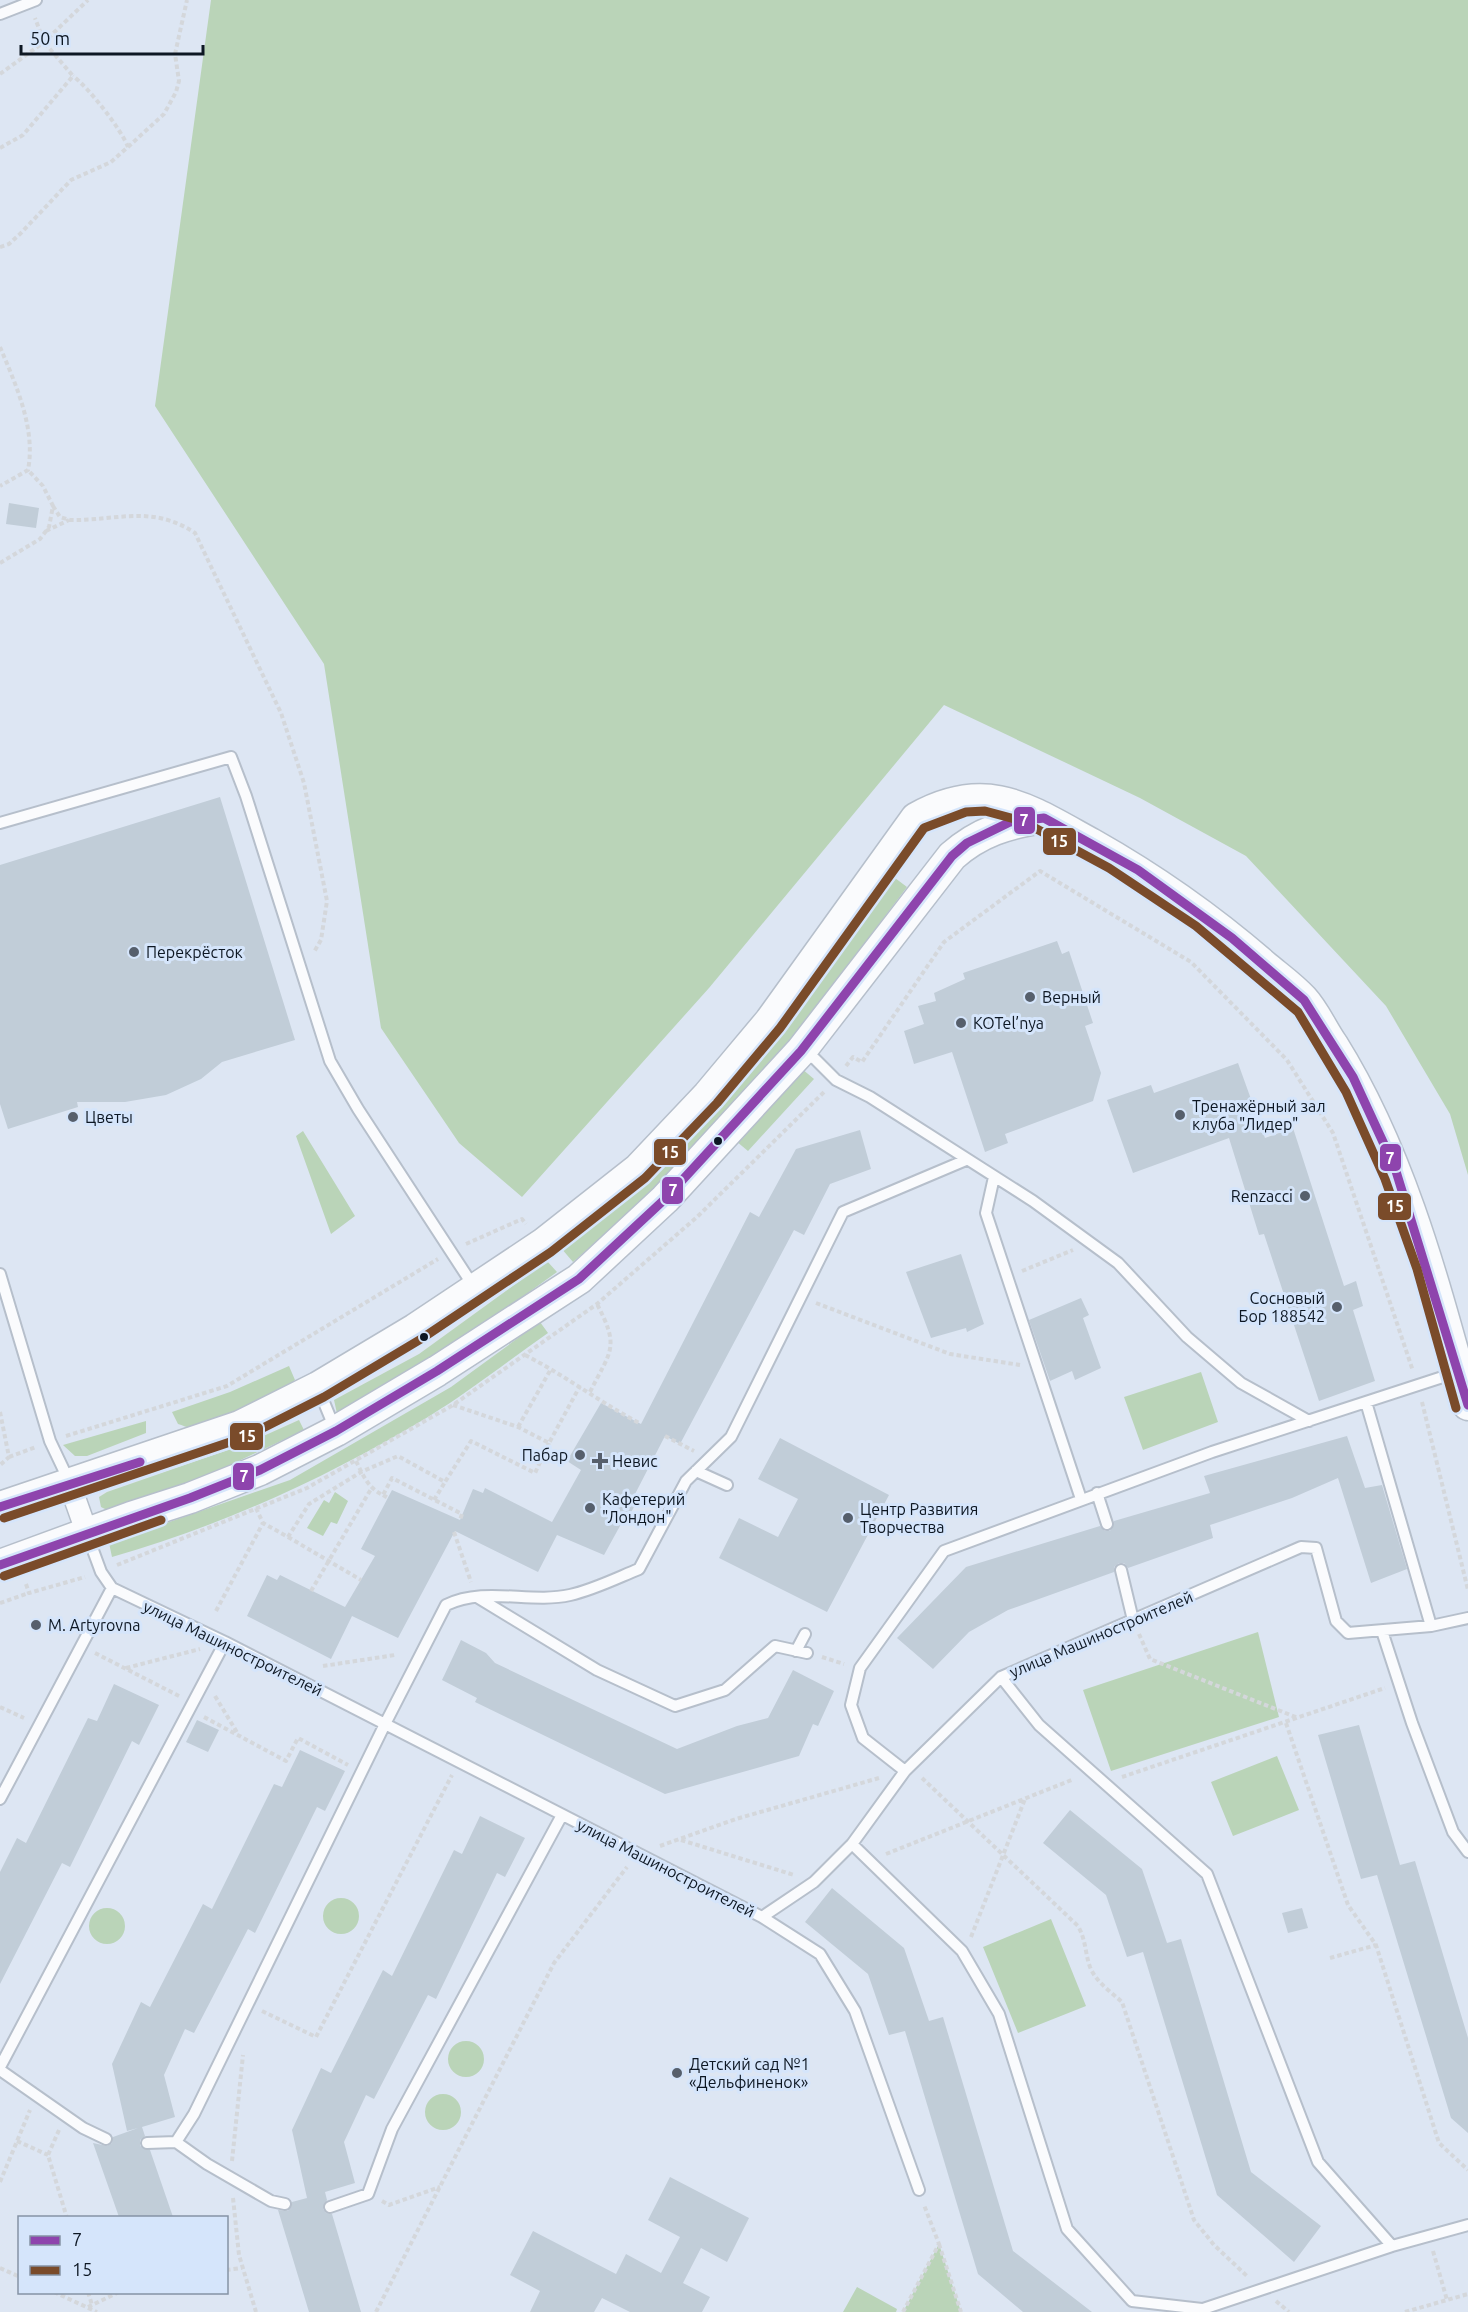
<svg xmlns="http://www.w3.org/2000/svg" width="1468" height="2312" font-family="Ubuntu,sans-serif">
<rect width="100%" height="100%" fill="#dde6f3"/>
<path fill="#bad4b8" d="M211,0H1468V1175L1450,1114L1386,1006L1246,856L1140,798L944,705L709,988L522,1197L459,1143L381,1028L324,664L155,406Z
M895,878L907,887L789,1044L658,1188L573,1262L561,1248L778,1032Z
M795,1063L814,1079L748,1151L730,1136Z
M303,1131L355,1216L331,1234L296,1136Z
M547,1261L557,1272L425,1367L338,1418L334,1400L419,1354Z
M540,1322L548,1333C508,1361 469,1392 428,1417C328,1477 224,1525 112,1557L109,1543L290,1480L451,1387Z
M289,1366L295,1380C283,1392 208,1428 192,1428C188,1428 182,1425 178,1424L172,1412L230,1392Z
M1201,1372L1218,1422L1143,1450L1124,1397Z
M299,1420L304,1430L211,1474L107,1510L101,1507L99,1497L107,1492L248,1443Z
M146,1421V1433L87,1456H75L63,1445Z
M335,1492L348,1501L337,1524L331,1522L323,1536L307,1528L324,1500L329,1503Z
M1258,1632L1279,1717L1111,1771L1083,1690Z
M1277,1756L1299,1810L1233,1836L1211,1782Z
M323 1916a18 18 0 1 1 36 0a18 18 0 1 1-36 0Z
M89 1926a18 18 0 1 1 36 0a18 18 0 1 1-36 0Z
M1051,1919L1086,2006L1018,2033L983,1947Z
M448 2059a18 18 0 1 1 36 0a18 18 0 1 1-36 0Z
M425 2112a18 18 0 1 1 36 0a18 18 0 1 1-36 0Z
M939,2244L961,2312H903Z
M857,2287L897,2309L896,2312H843Z"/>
<path fill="#c1cdd8" d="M9,503L39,508L36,528L6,524Z
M220,797L295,1040L222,1062L201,1079L166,1095L125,1102H77L78,1107L8,1129L0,1104V865Z
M1057,941L1062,954L1069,951L1093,1023L1085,1026L1101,1073L1093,1101L1005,1134L1008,1143L985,1152L952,1052L914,1064L904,1031L924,1024L918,1006L936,1001L934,993L965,979L963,973Z
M1238,1063L1265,1138L1293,1128L1344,1286L1356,1281L1363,1306L1353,1310L1375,1381L1319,1401L1264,1234L1259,1235L1229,1138L1133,1173L1107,1100L1151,1085L1154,1093Z
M860,1130L871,1169L830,1184L804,1235L794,1230L680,1444L665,1436L634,1496L639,1498L629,1516L626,1515L604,1555L557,1535L538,1572L455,1531L398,1638L352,1616L331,1659L247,1616L267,1575L277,1580L280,1575L345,1607L375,1556L361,1549L392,1490L460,1520L473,1489L483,1493L485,1488L552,1522L581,1470L567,1461L601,1403L641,1424L750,1212L759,1217L796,1149Z
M961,1254L984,1324L967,1332L966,1328L931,1338L906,1272Z
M1081,1298L1089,1315L1083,1318L1101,1368L1075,1380L1072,1371L1050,1381L1029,1320Z
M1347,1436L1365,1488L1382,1485L1407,1569L1371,1583L1338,1478L1292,1498L1210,1525L1213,1538L1128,1568L1124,1563H1119L1114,1567V1572L1008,1610L969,1632L933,1669L897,1638L966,1567L1100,1526L1105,1531H1110L1114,1521L1210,1493L1204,1476Z
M780,1438L889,1495L827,1612L719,1558L739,1518L778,1537L798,1499L758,1479Z
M461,1640L486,1653L495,1663L677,1749L737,1726L768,1718L793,1670L834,1691L818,1726L813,1724L799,1756L665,1794L475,1702L477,1698L442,1680Z
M114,1684L159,1705L139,1745L132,1741L70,1867L62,1863L0,1984V1872L17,1838L26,1843L88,1718L97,1721Z
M197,1720L219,1730L208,1752L186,1742Z
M1359,1725L1400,1865L1415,1861L1468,2038V2133L1451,2118L1377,1875L1361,1879L1318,1735Z
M300,1750L345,1771L325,1811L317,1807L255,1933L248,1929L194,2033L185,2029L164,2075L175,2117L142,2127L145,2136L140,2140V2146L150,2150L173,2217H119L93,2143L107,2146L112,2143L113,2137L138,2128L127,2131L112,2064L141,2002L150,2007L203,1904L212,1909L274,1784L282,1787Z
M1070,1810L1142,1869L1167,1943L1181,1939L1251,2172L1321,2226L1294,2262L1217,2195L1143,1952L1127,1957L1106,1895L1043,1843Z
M480,1816L525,1838L505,1877L497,1873L436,1999L428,1995L374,2099L366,2095L344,2142L355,2183L325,2192L327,2200L323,2209L326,2213L332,2214L361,2312H309L278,2210L288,2211L292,2202L307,2198L292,2130L321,2068L331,2073L383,1970L392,1976L454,1850L462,1854Z
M832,1888L904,1948L929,2021L943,2017L1013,2251L1092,2312H1023L978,2274L905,2031L889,2035L868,1974L805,1922Z
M1302,1908L1308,1928L1288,1933L1282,1913Z
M670,2177L749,2218L727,2262L701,2248L683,2283L710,2297L702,2312H630L602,2298L594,2312H530L540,2291L510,2275L533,2231L616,2274L626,2254L661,2273L680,2237L648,2220Z"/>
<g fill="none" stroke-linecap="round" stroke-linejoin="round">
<g stroke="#b6bfcb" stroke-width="14">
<path id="lane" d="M0,14L36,0
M0,823L231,757L246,796L330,1061L358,1109L474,1287
M803,1053L815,1059L836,1080L870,1097L1033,1201L1118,1263L1187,1337L1241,1383L1309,1421
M994,1177L986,1213L1081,1499
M0,1274L50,1441L69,1481
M318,1388L335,1429
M1366,1402L1431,1626
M696,1471L727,1485
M1097,1493L1107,1524
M87,1534L101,1572L112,1588L225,1642L762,1917L814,1882L852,1844L905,1771L1001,1677L1301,1547L1316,1548L1336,1621L1348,1633L1431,1626L1468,1618
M1121,1570L1133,1620
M477,1597L597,1670L675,1706L725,1690L775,1646L807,1653
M1382,1631L1412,1723L1453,1832L1468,1852
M796,1651L805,1634
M1001,1677L1039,1725L1207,1874L1318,2162L1392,2246
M905,1771L863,1738L851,1705L860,1668L944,1551L1212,1452L1458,1372
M0,1799L112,1588
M852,1844L962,1951L999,2014L1067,2229L1132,2301L1202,2309
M762,1917L820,1954L855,2011L919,2190
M0,2067L225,1642
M0,2070L83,2128L106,2139
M176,2142L194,2114L385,1724L446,1605C485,1586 530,1604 570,1595C593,1590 617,1578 639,1569L686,1481L731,1437L843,1212L966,1160
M147,2143L176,2142L207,2164L271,2201L285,2204
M330,2207L368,2194L392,2129L562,1815
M1197,2311L1392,2246L1468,2225"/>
</g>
<g stroke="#b6bfcb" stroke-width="24">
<path id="street" d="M70,1485L87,1533"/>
</g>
<g stroke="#b6bfcb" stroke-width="33">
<path id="secondary" d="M0,1507L240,1426L318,1387L415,1329L544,1243L638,1169L708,1095L770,1021L916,818C987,778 1028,809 1092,844C1154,879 1212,920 1266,967C1278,977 1292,987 1303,999C1315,1012 1323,1031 1333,1045C1401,1154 1434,1282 1468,1405
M0,1565L131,1517L190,1498L260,1470L336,1431L437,1371L579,1279L665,1199L801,1051L952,856C979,832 1008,823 1044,818"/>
</g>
<path stroke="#d4d7db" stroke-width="4" stroke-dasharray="4.5 3" stroke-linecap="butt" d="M0,74L44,42L88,0
M128,147L164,114L176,92L179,81L175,54L187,0
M0,148L23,135L73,76L44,42L35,18
M0,247L9,244L21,233L71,180L111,162L128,147C121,129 89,88 73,76
M0,347C16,385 36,429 28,470L0,486
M53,506L60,517L70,520C117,521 151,504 195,533L281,713L304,783L327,901L321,940L314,952
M46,531L69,520
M0,563L40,539L49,527L53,506L43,486L28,470
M846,1066L853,1057L862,1062L944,942L1040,871L1191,962L1287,1060L1333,1133L1413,1371
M466,1244L522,1219L526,1224
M1022,1271L1073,1250
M816,1303L950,1354L1020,1365
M525,1355C566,1376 601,1403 641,1424
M590,1392C611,1350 620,1348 597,1304
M1422,1402L1468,1590
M453,1405L518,1427L549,1443L580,1386
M0,1412L9,1457L0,1465
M518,1427L551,1369
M66,1436L227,1386L438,1259
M665,1436L694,1451
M9,1457L36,1447
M356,1461C363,1475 368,1488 383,1495L392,1478L462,1514L460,1520
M383,1495L388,1498
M434,1500L445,1482
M256,1508L263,1523L288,1537L309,1504L361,1472L398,1456L445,1482L471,1441L535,1473L549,1443
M454,1532L471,1582
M288,1537L361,1580
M117,1565L307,1488L453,1405L597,1304L697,1217L824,1092
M26,1584L29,1593L85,1577
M311,1591L371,1489
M0,1603L29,1593
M216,1611L263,1523
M1139,1634L1150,1659L1298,1718
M95,1653L179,1696
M822,1657L844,1664
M323,1666L395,1655
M126,1668L200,1649
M215,1696L238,1734
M0,1707L24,1718
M204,1717L286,1761L298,1738L348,1765
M1286,1723L1348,1905L1376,1945L1439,2143L1468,2170
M1122,1777L1385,1688
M922,1778L1078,1926C1086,1940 1085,1953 1090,1967C1096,1982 1111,1992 1122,2002L1194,2220L1214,2245L1248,2277
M681,1840L794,1875
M660,1846L736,1819L879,1778
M886,1854L1074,1779
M971,1937L1025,1799
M1330,1958L1376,1945
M262,2011L316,2037L452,1775
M59,2130L48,2155L67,2218
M17,2141L48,2155
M232,2161L243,2055
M0,2182L30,2110
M233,2198L239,2255L256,2312
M382,2201L389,2205L440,2187
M939,2244L961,2312
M1433,2251L1447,2300
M0,2268L20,2277
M226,2270L242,2268
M54,2292L97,2312
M88,2292L92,2305
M1276,2301L1289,2312
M88,2307L119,2292
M376,2312L554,1963L627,1867
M903,2312L939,2244L924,2205
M1405,2312L1468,2294"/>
<use href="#lane" stroke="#fafbfd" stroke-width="10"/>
<use href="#street" stroke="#fafbfd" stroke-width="21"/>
<use href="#secondary" stroke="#fafbfd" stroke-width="30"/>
<g stroke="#d5e5fb" stroke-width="14">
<path id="bus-1" d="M0,1507L140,1462
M0,1565L190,1498L260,1470L336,1431L437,1371L579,1279L665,1199L801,1051L952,856L967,843L1010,822L1044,818L1138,870L1232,938L1304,1000L1353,1077L1395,1168L1468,1405"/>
</g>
<g stroke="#d5e5fb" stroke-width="14">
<path id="bus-2" d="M4,1518L245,1437L324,1397L421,1339L551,1252L645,1178L717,1103L780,1028L924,828L966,812L985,811L1022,821L1109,868L1196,926L1298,1012L1346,1092L1385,1179L1417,1269L1456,1408
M4,1576L161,1520"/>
</g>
<use href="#bus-1" stroke="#8e44ad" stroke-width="9"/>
<use href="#bus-2" stroke="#7a4b2a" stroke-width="9"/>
</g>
<g fill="#565f6c" stroke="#d5e5fb" stroke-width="2">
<circle cx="134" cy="952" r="6"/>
<circle cx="1030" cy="997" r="6"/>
<circle cx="961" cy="1023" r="6"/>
<circle cx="1180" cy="1115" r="6"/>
<circle cx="73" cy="1117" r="6"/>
<circle cx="1305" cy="1196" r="6"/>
<circle cx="1337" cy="1307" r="6"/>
<circle cx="580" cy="1455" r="6"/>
<path d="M597 1452h6v6h6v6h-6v6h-6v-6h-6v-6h6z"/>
<circle cx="590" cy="1508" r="6"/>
<circle cx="848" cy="1518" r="6"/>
<circle cx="36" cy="1625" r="6"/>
<circle cx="677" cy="2073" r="6"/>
</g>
<g fill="#0d1723" stroke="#d5e5fb" stroke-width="2">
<circle cx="718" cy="1141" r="5"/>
<circle cx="424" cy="1337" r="5"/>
</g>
<g text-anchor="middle" stroke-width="6" stroke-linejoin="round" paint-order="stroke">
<g font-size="16" fill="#0d1723" stroke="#d5e5fb" text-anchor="start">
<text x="146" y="958">Перекрёсток</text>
<text x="1042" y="1003">Верный</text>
<text x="973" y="1029">KOTel’nya</text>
<text x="1192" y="1112">Тренажёрный зал<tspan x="1192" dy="18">клуба "Лидер"</tspan></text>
<text x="85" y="1123">Цветы</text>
<text x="1293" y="1202" text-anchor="end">Renzacci</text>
<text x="1325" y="1304" text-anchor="end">Сосновый<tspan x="1325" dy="18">Бор 188542</tspan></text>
<text x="568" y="1461" text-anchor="end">Пабар</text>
<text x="612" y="1467">Невис</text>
<text x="602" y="1505">Кафетерий<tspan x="602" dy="18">"Лондон"</tspan></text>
<text x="860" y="1515">Центр Развития<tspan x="860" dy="18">Творчества</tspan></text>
<text x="48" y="1631">M. Artyrovna</text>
<text x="689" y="2070">Детский сад №1<tspan x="689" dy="18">«Дельфиненок»</tspan></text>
</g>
<g font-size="16" fill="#0d1723" stroke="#d5e5fb">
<text transform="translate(1101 1634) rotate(-23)" y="6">улица Машиностроителей</text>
<text transform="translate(233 1648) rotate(26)" y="6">улица Машиностроителей</text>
<text transform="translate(666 1868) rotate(27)" y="6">улица Машиностроителей</text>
</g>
</g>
<g stroke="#d5e5fb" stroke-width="2">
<rect x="1013" y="806" width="23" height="29" rx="6" fill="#8e44ad"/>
<rect x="1042" y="827" width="35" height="29" rx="6" fill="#7a4b2a"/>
<rect x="653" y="1138" width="34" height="28" rx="6" fill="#7a4b2a"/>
<rect x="1379" y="1143" width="23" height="29" rx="6" fill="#8e44ad"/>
<rect x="661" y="1176" width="23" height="29" rx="6" fill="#8e44ad"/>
<rect x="1377" y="1192" width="35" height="29" rx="6" fill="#7a4b2a"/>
<rect x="229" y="1422" width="35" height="29" rx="6" fill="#7a4b2a"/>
<rect x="232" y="1462" width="23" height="29" rx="6" fill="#8e44ad"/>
</g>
<g font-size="16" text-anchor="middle" font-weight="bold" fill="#fff">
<text x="1024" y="826">7</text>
<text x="1059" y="847">15</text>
<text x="670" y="1158">15</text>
<text x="1390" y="1164">7</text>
<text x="673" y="1196">7</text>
<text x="1395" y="1212">15</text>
<text x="247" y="1442">15</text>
<text x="244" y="1482">7</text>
</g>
<rect x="18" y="2216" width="210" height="78" fill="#d5e5fb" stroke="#8593a5" stroke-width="1.5"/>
<rect x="30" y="2236" width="30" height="9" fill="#8e44ad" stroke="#8593a5" stroke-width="1.5"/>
<text x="72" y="2246" font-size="18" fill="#0d1723">7</text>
<rect x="30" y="2266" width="30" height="9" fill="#7a4b2a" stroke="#8593a5" stroke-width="1.5"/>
<text x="72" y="2276" font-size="18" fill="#0d1723">15</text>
<path d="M21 45v9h182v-9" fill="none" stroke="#0d1723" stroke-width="3"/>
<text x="30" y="45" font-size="18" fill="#0d1723" stroke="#d5e5fb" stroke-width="4.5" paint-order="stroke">50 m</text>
</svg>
